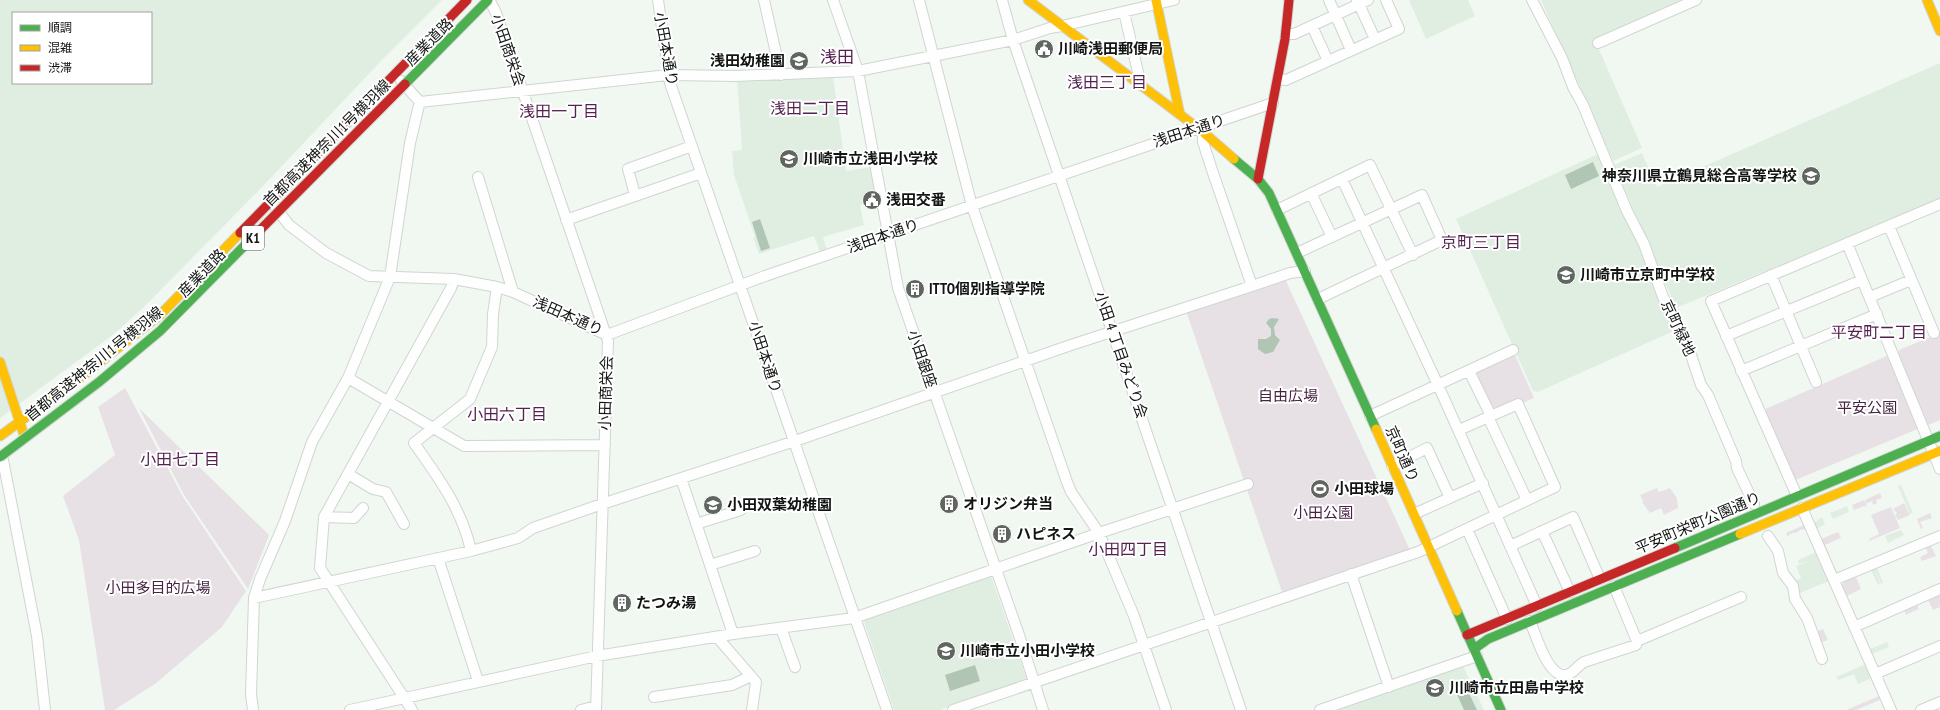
<svg xmlns="http://www.w3.org/2000/svg" width="1940" height="710" font-family="'PT Sans Narrow','Noto Sans JP',sans-serif">
<rect width="100%" height="100%" fill="#f1f8f2"/>
<path fill="#e0eee2" fill-rule="evenodd" d="M0,0H442L381,61L264,185L146,305L114,334L0,418ZM13,13H151V83H13Z
M1409,0H1468L1475,16L1426,39Z
M1541,0H1686L1595,40L1642,148L1613,161Z
M1940,63V199L1676,308L1614,165L1642,153L1657,187Z
M833,76L846,171L871,167L877,200L860,205L864,225L823,237L827,250L820,252L814,236L759,254L753,237H755L734,175L732,151L742,150L737,79Z
M1598,154L1676,330L1538,392L1533,391L1456,219Z
M1901,485L1913,513L1910,514L1898,486Z
M1847,506L1849,512L1833,519L1830,513Z
M1822,517L1825,524L1817,529L1814,523Z
M1901,530L1904,535L1888,543L1885,536Z
M1816,552L1829,581L1800,593L1794,581L1801,578L1796,566L1810,561L1799,564L1798,560Z
M1877,568L1883,582L1881,584L1875,571L1880,584L1878,585L1871,570Z
M991,576L1027,680L940,710H894L864,622L866,620Z
M1887,642L1889,647L1872,654L1870,649Z
M1866,664L1872,678L1858,684L1854,674L1838,680L1836,677Z
M1463,666L1484,710H1330Z"/>
<path fill="#e7e1e5" d="M1282,279L1286,281L1409,548L1408,552L1283,595L1186,311Z
M1940,333V420L1928,425L1898,354L1899,350Z
M1515,355L1534,398L1521,404L1492,413L1473,373Z
M1889,355L1920,428L1793,481L1763,410Z
M125,388L183,497L246,591L222,627L155,684L114,710H105L79,540L63,496L115,455L98,407Z
M139,408L269,535L248,589L184,495Z
M1657,488L1659,492L1670,488L1677,498L1678,508L1664,515L1661,508L1650,513L1642,502L1643,501L1640,495Z
M1880,493L1882,498L1876,500L1877,503L1873,505L1872,501L1866,504L1865,500Z
M1864,500L1867,507L1864,506L1854,510L1852,505Z
M1904,503L1910,515L1898,520L1895,515L1897,513L1893,509Z
M1891,507L1900,528L1869,541V539L1879,534L1871,515Z
M1930,513L1932,518L1920,522L1923,528L1921,529L1917,519Z
M1804,525L1806,529L1800,530L1798,532L1790,534L1788,537L1786,533Z
M1838,532L1841,538L1825,545L1829,554L1828,555L1821,539Z
M1931,546L1936,556L1922,561L1920,557L1928,553L1926,548Z
M1856,577L1861,589L1847,596L1842,586L1844,582Z
M1940,593V607L1933,610L1927,598Z
M1917,604L1919,609L1906,615L1904,610Z
M1823,629L1828,640L1822,642L1817,631Z
M1879,696L1880,700L1856,710H1846Z"/>
<path fill="#b0c5b4" d="M1593,162L1599,176L1571,189L1565,175Z
M760,219L770,248L761,251L752,222Z
M1273,318L1279,319L1274,327L1275,335L1280,340L1273,352L1265,354L1258,349V339H1266L1271,336V329L1266,323L1269,319Z
M975,665L980,681L950,691L945,675Z
M1465,685L1477,710H1464L1455,690Z"/>
<g fill="none" stroke-linecap="round" stroke-linejoin="round">
<g stroke="#d0d5d1" stroke-width="12">
<path id="street" d="M658,0L670,83L887,710
M764,0L781,75
M833,0L858,71L898,288L1020,638L1043,710
M919,0L972,206L1067,482L1071,492L1099,533L1134,616L1166,710
M1002,0L1013,40L1241,710
M1329,0L1351,50
M1357,0L1375,39
M1532,0L1562,58L1573,87L1583,105L1627,211L1644,244L1663,297L1685,337L1701,385L1708,395L1736,461L1737,468L1754,504
M490,1L496,13L608,341L596,710
M1124,12L1141,85
M1312,26L1328,61
M1286,34H1294L1368,0
M1598,43L1696,0
M1278,79L1286,80L1399,29L1386,0
M401,81L420,102L668,75L735,76L858,71L1013,40L1050,28L1062,26L1174,0
M1203,132V142L1212,170L1252,286
M478,177L513,292
M1342,179L1438,385L1537,606
M1311,193L1332,237
M635,195L628,169L692,146
M276,208L289,225L326,253L369,276L454,279L497,287L513,292L607,335L765,276L1273,103
M1277,210L1370,165L1413,255
M566,220L701,173
M1889,226L1934,333
M1847,243L1940,469
M1297,253L1422,195L1442,240L1318,299
M1771,275L1816,382
M1870,297L1911,280
M1726,336L1862,280
M1469,371L1491,416
M1741,371L1877,314
M348,378L464,446L605,445
M1370,416L1513,350
M1488,417L1527,500
M3,460L37,636L45,710
M1392,466L1427,448L1450,498
M348,474L373,489L386,492L404,524
M681,478L733,634
M1797,496L1711,301L1940,204
M1802,508L1891,710
M1414,514L1483,483
M324,517L354,518L363,508
M696,524L741,510
M1467,529L1507,619
M1542,531L1570,592
M1768,536L1778,551L1783,573L1793,586L1795,599L1807,618L1822,659
M1510,546L1573,517L1600,579
M471,551C462,509 438,477 414,443L470,399L492,347L493,314L497,287
M438,558L478,681
M710,565L755,551
M1351,574L1389,687
M1834,580L1940,536
M1614,586L1637,641
M254,598L471,551L518,538L533,528L602,504L795,441L1068,346L1252,286L1290,273L1305,271
M1530,621C1536,635 1548,679 1567,675C1574,673 1577,666 1584,662L1636,645L1637,641L1741,597
M1854,627L1940,589
M781,628L795,667
M717,637L756,682L752,710
M1875,674L1940,646
M654,697L732,685L751,676
M253,710L251,694L254,598L260,579L285,521L312,442L348,378L390,277L410,143L420,101
M350,710L597,656L733,634L854,618L1099,533L1248,484
M412,710L320,568L324,517L451,288L454,279
M581,710L596,706
M953,710L1418,552L1555,487L1518,404L1459,430
M1320,710L1477,656
M1921,710L1940,702"/>
</g>
<g stroke="#d0d5d1" stroke-width="11">
<path id="fast" d="M1234,159L1258,179L1269,193L1376,429
M1675,548L1940,436
M1457,611L1501,710
M1474,649L1488,639L1740,534"/>
</g>
<g stroke="#d0d5d1" stroke-width="11">
<path id="slow" d="M1028,0L1203,132L1234,159
M1156,0L1180,115
M1927,0L1940,31
M0,362L23,432
M1376,429L1457,611
M0,436L86,373L160,315L240,233
M1740,534L1940,451"/>
</g>
<g stroke="#d0d5d1" stroke-width="11">
<path id="jam" d="M1258,179L1285,39L1289,0
M240,233L467,0
M1467,635L1675,548"/>
</g>
<use href="#street" stroke="#fdfefd" stroke-width="10"/>
<use href="#fast" stroke="#4caf50" stroke-width="9"/>
<use href="#slow" stroke="#ffc107" stroke-width="9"/>
<use href="#jam" stroke="#c62828" stroke-width="9"/>
<g stroke="#d0d5d1" stroke-width="11" stroke-linecap="butt">
<path id="fast-bridge" d="M405,84L488,0
M0,457L99,382L160,331L257,233"/>
</g>
<g stroke="#d0d5d1" stroke-width="11" stroke-linecap="butt">
<path id="jam-bridge" d="M257,233L405,84"/>
</g>
<use href="#fast-bridge" stroke="#4caf50" stroke-width="9"/>
<use href="#jam-bridge" stroke="#c62828" stroke-width="9"/>
</g>
<defs>
<g id="civic-disc" transform="scale(1)"><circle r="9.5" fill="#606561" stroke="#fff"/><path d="M-.6-6.5H3V-4.5H.6V-3L4-1V1h2V6H-6V1h2V-1L-.6-3ZM-1.2 2.5V6h2.4V2.5Z" fill="#fff"/></g>
<g id="school-disc" transform="scale(1)"><circle r="9.5" fill="#606561" stroke="#fff"/><path d="M0-5L7-2L0 1L-7-2ZM-4 1L0 2.5L4 1V4Q0 6-4 4Z" fill="#fff"/></g>
<g id="building-disc" transform="scale(1)"><circle r="9.5" fill="#606561" stroke="#fff"/><path d="M-4-6H4V6H1V3H-1V6H-4ZM-2.5-4.3h1.7v1.8h-1.7ZM.8-4.3h1.7v1.8H.8ZM-2.5-1h1.7V.8h-1.7ZM.8-1h1.7V.8H.8Z" fill="#fff"/></g>
<g id="stadium-disc" transform="scale(1)"><circle r="9.5" fill="#606561" stroke="#fff"/><path d="M0-5a6.5 5 0 1 0 0 10a6.5 5 0 1 0 0-10ZM-3.5-1.8h7v3.6h-7Z" fill="#fff"/></g>
</defs>
<g fill-rule="evenodd">
<use href="#civic-disc" x="1044" y="49"/>
<use href="#school-disc" x="799" y="61"/>
<use href="#school-disc" x="789" y="159"/>
<use href="#school-disc" x="1811" y="176"/>
<use href="#civic-disc" x="872" y="200"/>
<use href="#school-disc" x="1566" y="275"/>
<use href="#building-disc" x="915" y="289"/>
<use href="#stadium-disc" x="1320" y="489"/>
<use href="#building-disc" x="949" y="504"/>
<use href="#school-disc" x="713" y="505"/>
<use href="#building-disc" x="1002" y="534"/>
<use href="#building-disc" x="622" y="603"/>
<use href="#school-disc" x="946" y="651"/>
<use href="#school-disc" x="1435" y="688"/>
</g>
<g text-anchor="middle" stroke-width="4" stroke-linejoin="round" paint-order="stroke">
<rect fill="#fff" stroke="#595c5a" stroke-width="1" x="242" y="226" width="22" height="24" rx="3"/>
<g font-size="14" font-weight="bold" fill="#121613">
<text x="253" y="243">K1</text>
</g>
<g font-size="15" fill="#121613" stroke="#fff">
<text transform="translate(429 42) rotate(-45)" y="5">産業道路</text>
<text transform="translate(666 49) rotate(80)" y="5">小田本通り</text>
<text transform="translate(508 50) rotate(71)" y="5">小田商栄会</text>
<text transform="translate(1189 131) rotate(-18)" y="5">浅田本通り</text>
<text transform="translate(327 143) rotate(-45)" y="5">首都高速神奈川1号横羽線</text>
<text transform="translate(883 236) rotate(-19)" y="5">浅田本通り</text>
<text transform="translate(202 273) rotate(-46)" y="5">産業道路</text>
<text transform="translate(568 316) rotate(24)" y="5">浅田本通り</text>
<text transform="translate(1678 328) rotate(65)" y="5">京町緑地</text>
<text transform="translate(1121 355) rotate(71)" y="5">小田 4 丁目みどり会</text>
<text transform="translate(765 357) rotate(72)" y="5">小田本通り</text>
<text transform="translate(922 359) rotate(71)" y="5">小田銀座</text>
<text transform="translate(94 364) rotate(-39)" y="5">首都高速神奈川1号横羽線</text>
<text transform="translate(606 393) rotate(-88)" y="5">小田商栄会</text>
<text transform="translate(1402 454) rotate(66)" y="5">京町通り</text>
<text transform="translate(1698 523) rotate(-23)" y="5">平安町栄町公園通り</text>
</g>
<g font-size="15" font-weight="bold" fill="#121613" stroke="#fff" text-anchor="start">
<text x="1058" y="54">川崎浅田郵便局</text>
<text x="785" y="66" text-anchor="end">浅田幼稚園</text>
<text x="803" y="164">川崎市立浅田小学校</text>
<text x="1797" y="181" text-anchor="end">神奈川県立鶴見総合高等学校</text>
<text x="886" y="205">浅田交番</text>
<text x="1580" y="280">川崎市立京町中学校</text>
<text x="929" y="294">ITTO個別指導学院</text>
<text x="1334" y="494">小田球場</text>
<text x="963" y="509">オリジン弁当</text>
<text x="727" y="510">小田双葉幼稚園</text>
<text x="1016" y="539">ハピネス</text>
<text x="636" y="608">たつみ湯</text>
<text x="960" y="656">川崎市立小田小学校</text>
<text x="1449" y="693">川崎市立田島中学校</text>
</g>
<g font-size="15" fill="#472443" stroke="#fff">
<text x="1288" y="401">自由広場</text>
<text x="1867" y="413">平安公園</text>
<text x="1323" y="518">小田公園</text>
<text x="158" y="593">小田多目的広場</text>
</g>
<g font-size="16" fill="#552250" stroke="#fff">
<text x="1107" y="88">浅田三丁目</text>
<text x="810" y="114">浅田二丁目</text>
<text x="559" y="117">浅田一丁目</text>
<text x="1481" y="248">京町三丁目</text>
<text x="1879" y="338">平安町二丁目</text>
<text x="507" y="420">小田六丁目</text>
<text x="180" y="465">小田七丁目</text>
<text x="1128" y="555">小田四丁目</text>
</g>
<g font-size="17" fill="#552250" stroke="#fff">
<text x="837" y="63">浅田</text>
</g>
</g>
<rect x="12" y="12" width="140" height="72" fill="#ffffff" stroke="#a0a2a1"/>
<rect x="20" y="25" width="20" height="6" fill="#4caf50" stroke="#a0a2a1"/>
<text x="48" y="32" font-size="12" fill="#121613">順調</text>
<rect x="20" y="45" width="20" height="6" fill="#ffc107" stroke="#a0a2a1"/>
<text x="48" y="52" font-size="12" fill="#121613">混雑</text>
<rect x="20" y="65" width="20" height="6" fill="#c62828" stroke="#a0a2a1"/>
<text x="48" y="72" font-size="12" fill="#121613">渋滞</text>
</svg>
